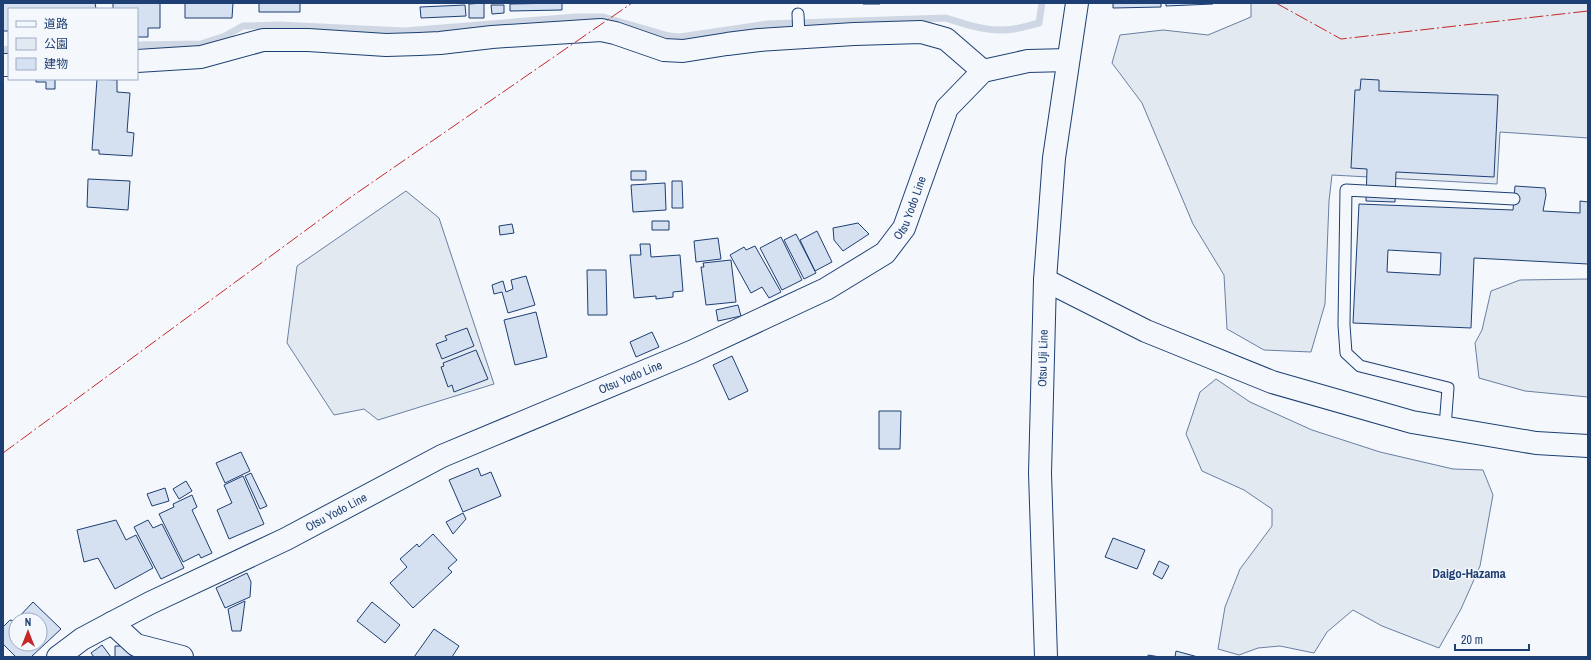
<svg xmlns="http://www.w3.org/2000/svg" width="1591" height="660" font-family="'Archivo Narrow','Noto Sans JP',sans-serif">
<rect width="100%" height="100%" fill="#f4f7fb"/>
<path fill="#e3e9f0" stroke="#687fa3" d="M1251,3H1588V138L1500,132L1497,184L1332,175L1329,201L1325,304L1311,352L1264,350L1227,329L1224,275L1193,224L1142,103L1112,63L1120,35L1163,30L1208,35L1251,17Z
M406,191L439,218L494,384L378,420L364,409L334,415L287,343L297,266Z
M1588,279V397L1525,391L1479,378L1475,343L1482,330L1491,291L1520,280Z
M1216,379L1250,402L1312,430L1380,452L1453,469L1483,470L1493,495L1480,566L1461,609L1439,648L1382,626L1353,610L1327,632L1314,653L1280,646L1258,648L1239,655L1218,649L1225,607L1240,569L1272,526V509L1244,490L1202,471L1186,434L1200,392Z"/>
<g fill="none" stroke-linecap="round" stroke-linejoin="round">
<path stroke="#cfd7e4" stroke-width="7" d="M137,45L201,44L225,36L243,26L279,25L405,31L576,17H603L669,36L680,37L767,24L946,18C968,25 990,33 1014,29C1022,28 1031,25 1039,23L1042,3
M3,50L9,49"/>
</g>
<path fill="#d5e0f0" stroke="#1d3f73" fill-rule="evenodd" d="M3,3H95L96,9H9V31H3Z
M113,3H160V28H148V37H137V9H113Z
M185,3H233L232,18H185Z
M259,3H300V12H259Z
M484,3V18H469V4Z
M562,3V10L510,11V4Z
M863,3H880V4H863Z
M1113,3H1161V7L1113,8Z
M1166,3H1213V4L1166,6Z
M465,5L466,16L421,18L420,7Z
M491,5H504V13L492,14Z
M36,79H55V89H46V82H36Z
M97,79L117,80V92L130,93L127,132L134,133L132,156L99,154V150H92Z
M1361,79L1379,80V91L1498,95L1494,177L1396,172L1395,202L1366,201L1367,169L1351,168L1355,90H1360Z
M631,171H646V180H631Z
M88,179L130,181L128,210L87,207Z
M672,181H682L683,208H672Z
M665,183L666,210L633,212L631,185Z
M1515,186L1545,188L1546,195L1543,211L1580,213V201L1588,202V264L1474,258L1471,328L1353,323L1359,204L1513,210ZM1388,250L1441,253L1440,275L1387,272Z
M652,221H669V230H652Z
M858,223L869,234L843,251L834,240L833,228Z
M512,224L514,233L500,235L499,226Z
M817,231L832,262L815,271L800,240Z
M796,234L816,273L804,279L784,240Z
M781,237L802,280L782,290L760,248Z
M718,238L721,259L696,262L694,241Z
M640,244H650L651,257L680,255L683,291L673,292V297L656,299V296L634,298L630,255H641Z
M755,246L781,292L769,298L762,287L751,293L730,255L744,247L746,250Z
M731,260L736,302L706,305L701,267H704L703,263Z
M587,270H606L607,315H588Z
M526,276L535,305L508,313L502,292L494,294L492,285L503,281L506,292L513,289L511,280Z
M738,305L741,316L718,321L716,310Z
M536,312L547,357L515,365L504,320Z
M467,328L474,346L442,359L436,344L447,340L445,336Z
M652,332L659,347L636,357L630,342Z
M476,350L488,379L454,392L452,385L448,387L441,367L444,366L443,363Z
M732,356L748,391L729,400L713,365Z
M879,411H901L900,449H879Z
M241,452L250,471L225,483L216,463Z
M478,468L481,476L491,472L501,496L463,512L449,480Z
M251,473L267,506L260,509L245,476Z
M243,476L264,524L229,539L217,510L232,503L224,485Z
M186,481L192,491L179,499L173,489Z
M165,488L169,501L152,506L147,494Z
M192,495L197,507L192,510L212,553L201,558L199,554L183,562L159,514L174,507L173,504Z
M463,513L466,519L453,534L446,522Z
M116,520L126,540L136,535L153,568L115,589L98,558L84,562L77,530Z
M148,520L153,528L162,524L184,568L161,579L134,527Z
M433,534L457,560L448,568L452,572L413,608L390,583L407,567L400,559L417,544L419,547Z
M1113,538L1145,550L1137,569L1105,557Z
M1159,561L1169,566L1162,579L1153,574Z
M247,573L251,582L250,597L225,608L216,588Z
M245,601L241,631H232L228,609Z
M33,602L61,629L31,657H16L3,644V627L10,620L15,621ZM16,620H40V644H16Z
M372,602L400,625L385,643L357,621Z
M434,629L459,646L452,657H414Z
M102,645L111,657H94L91,653Z
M115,646H130V655H135V657H115Z
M1176,651L1198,657H1175Z
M1148,655L1160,657H1148Z"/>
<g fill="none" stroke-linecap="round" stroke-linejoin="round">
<g stroke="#1d3f73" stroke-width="13">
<path id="lane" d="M798,14L799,38
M1445,427L1448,388L1360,366L1346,353L1344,325L1346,190L1514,199"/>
</g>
<g stroke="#1d3f73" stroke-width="24">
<path id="street" d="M137,61L201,57L263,40H308L386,45L419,44L440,43L492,37L601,30L615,33L664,50L683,51L727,44L759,40L854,34L921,32L946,39L983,71
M3,65H9
M1045,280L1146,331L1272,382L1412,422L1536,443L1588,446
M112,623L136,645L182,657"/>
</g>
<g stroke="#1d3f73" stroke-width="24">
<g id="primary">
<path id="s1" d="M58,657L82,639L112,623L150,603L286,539L442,456L691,352L826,289L885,253L904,228L947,108L983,71L1028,61L1068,60"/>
<path id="s2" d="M1046,657L1040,473L1045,280L1054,158L1077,3"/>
</g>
</g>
<use href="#lane" stroke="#f4f7fb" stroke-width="11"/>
<use href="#street" stroke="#f4f7fb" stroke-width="22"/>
<use href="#primary" stroke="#f4f7fb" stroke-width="22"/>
<path stroke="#c62828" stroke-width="1" stroke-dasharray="14 3 2 3" stroke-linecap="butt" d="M1276,3L1341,39L1588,11
M3,453L351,197L632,3"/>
</g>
<g text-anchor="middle" stroke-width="3" stroke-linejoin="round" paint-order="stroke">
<g font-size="12" fill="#1d3f73" stroke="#f4f7fb">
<text dy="4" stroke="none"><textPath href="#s1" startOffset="974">Otsu Yodo Line</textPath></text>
<text dy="4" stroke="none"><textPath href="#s2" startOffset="299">Otsu Uji Line</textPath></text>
<text dy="4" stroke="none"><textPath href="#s1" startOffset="638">Otsu Yodo Line</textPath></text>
<text dy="4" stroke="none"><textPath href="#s1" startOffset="314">Otsu Yodo Line</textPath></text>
</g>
<g font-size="13" font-weight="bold" fill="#1d3f73" stroke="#f4f7fb">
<text x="1469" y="578">Daigo-Hazama</text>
</g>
</g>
<rect width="1591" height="660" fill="none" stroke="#1d3f73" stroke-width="8"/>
<rect x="8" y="8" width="130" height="72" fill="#f4f7fb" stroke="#9eadc5"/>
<rect x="16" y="21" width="20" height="6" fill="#f4f7fb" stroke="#9eadc5"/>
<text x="44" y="28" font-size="12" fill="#1d3f73">道路</text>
<rect x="16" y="38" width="20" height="12" fill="#e3e9f0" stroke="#9eadc5"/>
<text x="44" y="48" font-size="12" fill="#1d3f73">公園</text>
<rect x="16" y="58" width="20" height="12" fill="#d5e0f0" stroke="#9eadc5"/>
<text x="44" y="68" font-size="12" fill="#1d3f73">建物</text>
<g transform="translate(28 632)"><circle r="19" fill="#f4f7fb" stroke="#9eadc5"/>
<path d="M0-3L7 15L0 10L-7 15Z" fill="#c62828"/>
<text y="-6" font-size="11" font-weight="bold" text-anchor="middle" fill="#1d3f73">N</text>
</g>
<path d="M1455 644v6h74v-6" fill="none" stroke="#1d3f73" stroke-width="2"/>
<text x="1461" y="644" font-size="12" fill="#1d3f73" stroke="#f4f7fb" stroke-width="3" paint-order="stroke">20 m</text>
</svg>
